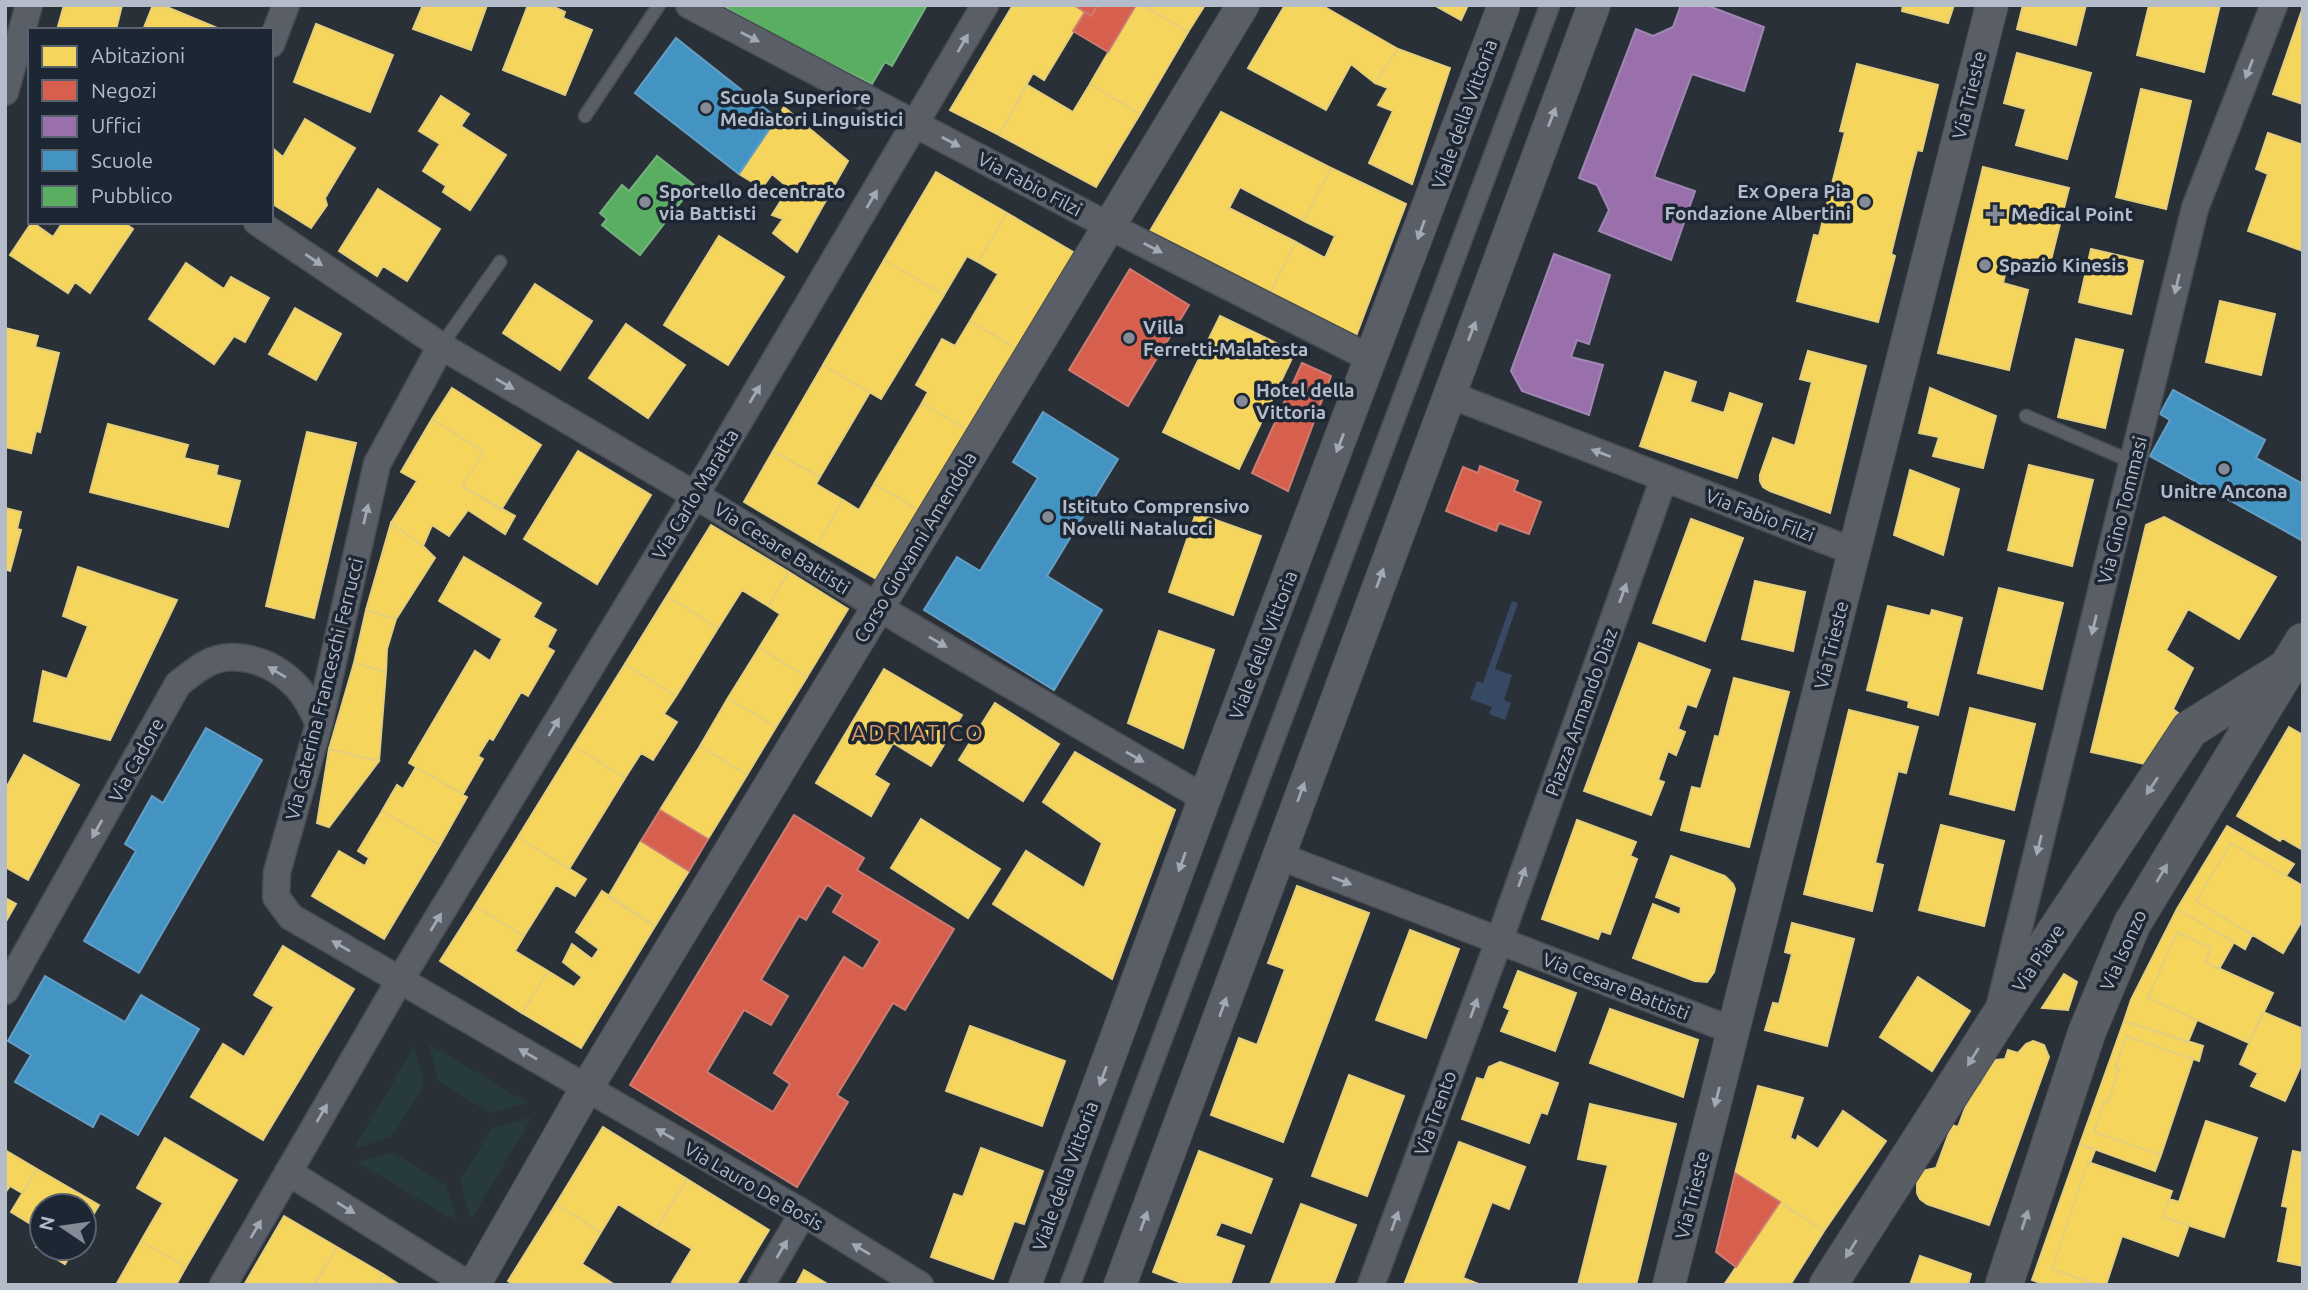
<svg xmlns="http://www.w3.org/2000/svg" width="2308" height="1290" font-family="Ubuntu,sans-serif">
<rect width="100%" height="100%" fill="#2a3038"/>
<path fill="#273a3e" d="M429,1044L528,1103L490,1113L438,1081Z
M414,1047L424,1084L391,1138L354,1148Z
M532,1117L471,1220L460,1181L493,1127Z
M394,1153L446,1185L457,1222L357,1162Z"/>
<path fill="#384963" d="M1512,601L1518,603L1495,669L1512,675L1504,700L1511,703L1505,720L1489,714L1492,707L1470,699L1477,681L1483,683Z"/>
<path fill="#f6d55c" stroke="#e2ce7d" stroke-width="2" d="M64,5H122L116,30H57Z
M153,5H162L222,30H143Z
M423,5H487L471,50L413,29Z
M528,5H550L565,12L563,18L592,30L565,95L503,70Z
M1013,5H1074L1085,12L1044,80L1033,73L999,135L950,110Z
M1136,5H1143L1188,32L1140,114L1090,84Z
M1143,5H1205L1188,32Z
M1285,5H1321L1398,49L1375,83L1351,64L1326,110L1248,68Z
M1434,5H1468L1461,20Z
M1903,5H1954L1948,23L1902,11Z
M2023,5H2086L2076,45L2017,29Z
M2149,5H2220L2204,72L2137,55Z
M2302,10H2303V104L2273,94Z
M316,24L393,55L370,112L294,82Z
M1398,49L1450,68L1412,184L1369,163L1393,111L1378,105L1388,88L1375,83Z
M2017,53L2091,73L2067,159L2016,145L2026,109L2004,103Z
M1857,64L1938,85L1922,151L1917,150L1912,169L1891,254L1895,256L1878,322L1797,301L1814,235L1819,236L1845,132L1840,131Z
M1090,84L1140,114L1096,187L999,135L1027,85L1073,112Z
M2141,89L2191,101L2166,209L2116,197Z
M441,96L469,114L461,126L506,155L470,210L443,192L446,186L423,171L440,144L419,131Z
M784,107L848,161L797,252L773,233L783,219L772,215L789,188L772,174L762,188L739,174Z
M1221,112L1331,168L1304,221L1240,187L1229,208L1296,242L1270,293L1150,231Z
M305,119L355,148L325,198L327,205L311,228L271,203V147L283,157Z
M2268,133L2303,145V251L2248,231L2268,174L2256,169Z
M1983,167L2069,188L2048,272L2008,262L2003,283L2028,290L2009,370L1938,353Z
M1331,168L1406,204L1356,336L1270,293L1296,242L1325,258L1335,236L1304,221Z
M936,172L1007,213L978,262L967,256L944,295L884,260Z
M378,189L440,229L407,281L383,266L377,276L339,251Z
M1007,213L1075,253L1019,350L970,321L998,274L978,262Z
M32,222L53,237L63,222H123L133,229L90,293L75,282L68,293L10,255Z
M719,236L784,277L728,365L664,325Z
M2091,249L2143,261L2131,314L2079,302Z
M884,260L944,295L881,399L823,365Z
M186,263L224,289L231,277L269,298L245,342L234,336L214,364L149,319Z
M535,284L592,321L560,370L503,333Z
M2220,301L2275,314L2261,375L2206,362Z
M295,308L341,334L316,380L269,354Z
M1220,316L1295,352L1239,469L1163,432Z
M970,321L1019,350L971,432L922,403L928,392L916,385L942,339L955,346Z
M626,324L685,365L648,418L589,378Z
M5,328L38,336L35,347L59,353L40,432L36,431L31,453L5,447Z
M2076,339L2123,350L2105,428L2058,417Z
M1808,351L1866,366L1830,513L1770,491L1763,487L1760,481V475L1773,438L1795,446L1812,382L1800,379Z
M823,365L870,392L820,477L773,451Z
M1665,372L1696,382L1690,402L1724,413L1730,393L1762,404L1737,478L1640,446Z
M452,388L541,445L501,510L462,486L484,452L432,419Z
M1930,388L1996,416L1983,468L1933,456L1939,437L1919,433Z
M922,403L971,432L924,513L874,484Z
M432,419L484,452L462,486L515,516L505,534L468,510L449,536L432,525L423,546L391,523L417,481L401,472Z
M108,424L188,445L184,458L218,466L216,475L240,481L228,527L90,492Z
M307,432L356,443L314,618L266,606Z
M578,451L651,495L597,584L524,539Z
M773,451L820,477L816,484L843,500L817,545L744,502Z
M2029,465L2093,480L2072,566L2008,550Z
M1910,470L1959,489L1943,555L1894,535Z
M874,484L924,513L883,583L817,545L843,500L859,510Z
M5,508L21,512L17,529L21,530L10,571L5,569Z
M1196,513L1261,536L1233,615L1169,592Z
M2164,517L2276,577L2239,639L2188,609L2166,650L2193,668L2173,709L2178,713L2145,764L2091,752L2146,525Z
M1691,519L1743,538L1705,641L1653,623Z
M391,523L423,546L435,558L396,619L366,610Z
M711,525L789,572L768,606L742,590L718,628L667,596Z
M464,557L541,603L533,617L556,630L547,647L554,651L528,696L521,692L493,740L489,738L478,756L483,759L463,794L409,763L475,651L490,661L502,639L439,601Z
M78,567L177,600L110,740L34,721L43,671L67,679L88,626L63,616Z
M789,572L848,609L807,677L759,648L780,614L768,606Z
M1755,581L1805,592L1793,651L1742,639Z
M1999,588L2063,603L2042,689L1978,673Z
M667,596L718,628L676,696L625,664Z
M1888,606L1930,616L1932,610L1962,618L1938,715L1908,707L1909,701L1867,690Z
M366,610L396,619L387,649L386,672L354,663Z
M1159,631L1214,650L1183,748L1128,723Z
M1639,643L1710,670L1696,707L1687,704L1678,729L1685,732L1676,755L1668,751L1658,780L1664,782L1651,815L1584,791Z
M759,648L807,677L776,727L728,698Z
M354,663L386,672L379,761L329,749Z
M625,664L676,696L664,714L677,722L653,760L641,753L625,778L574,746Z
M884,669L962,715L931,766L893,743L874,775L889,784L871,816L816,783Z
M1734,678L1789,692L1749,847L1681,830L1692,787L1701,789L1715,736L1719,737Z
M728,698L776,727L747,775L700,746Z
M995,703L1059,744L1023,801L959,760Z
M1970,708L2035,724L2014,810L1950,794Z
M1849,710L1918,727L1906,773L1898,771L1875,863L1883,865L1872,911L1804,894Z
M2289,727L2303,735V850L2282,838L2280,841L2237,816Z
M574,746L625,778L569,869L518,837Z
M700,746L747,775L708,839L660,810Z
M329,749L379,761L329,827L317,823Z
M1075,752L1175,810L1112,979L993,904L1026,851L1084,888L1102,843L1043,802Z
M24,755L79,785L28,880L5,867V790Z
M416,767L467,797L440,845L382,811L397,785L403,789Z
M382,811L440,845L384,939L312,896L339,851L365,866L369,858L358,851Z
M921,819L1000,869L968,918L891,868Z
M1577,820L1636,842L1630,856L1637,859L1610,934L1601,931L1598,939L1542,919Z
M1941,825L2004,841L1984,926L1919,910Z
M2227,826L2294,864L2286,876L2231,843L2196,901L2252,935L2245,949L2177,909Z
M518,837L586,879L575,896L556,885L524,936L475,906Z
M641,841L689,871L655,926L608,897Z
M2231,843L2303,886V919L2283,953L2196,901Z
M1671,856L1725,876L1733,884L1735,889L1714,972L1707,982L1695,981L1633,958L1653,904L1680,915L1681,907L1656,897Z
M1297,886L1369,913L1283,1142L1211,1115L1239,1038L1257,1045L1285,969L1268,963Z
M602,891L655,926L581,1048L522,1013L548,971L574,987L582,977L563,962L572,944L592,959L599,949L576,932Z
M5,898L16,904L5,923Z
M475,906L524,936L515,951L548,971L522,1013L440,961Z
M2177,909L2234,942L2219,969L2205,962L2211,948L2177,932L2148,998L2197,1020L2188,1042L2124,1021L2131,1000Z
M1792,923L1854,939L1827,1046L1765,1030L1773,1003L1779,1004L1792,954L1785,952Z
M1410,930L1459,949L1426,1038L1376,1020Z
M2177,932L2211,948L2205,962L2273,993L2249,1043L2148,998Z
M283,946L354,989L263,1140L191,1097L223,1044L244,1057L274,1007L254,995Z
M1518,971L1576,993L1555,1051L1501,1031L1510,1010L1504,1007Z
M2064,974L2077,982L2068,1010L2042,1008Z
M1918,977L1970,1011L1932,1071L1880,1037Z
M1610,1009L1698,1040L1683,1097L1590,1063Z
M2263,1012L2303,1029V1061L2285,1101L2251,1086L2258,1073L2240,1064Z
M2124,1021L2203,1046L2199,1061L2126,1036L2115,1068L2119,1069L2108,1103L2104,1102L2094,1132L2161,1155L2155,1171L2080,1144Z
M970,1026L1065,1061L1042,1126L946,1091Z
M2126,1036L2193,1059L2161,1155L2094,1132L2104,1102L2108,1103L2119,1069L2115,1068Z
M2033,1041L2044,1045L2049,1057L1989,1225L1927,1204L1920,1199L1917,1193V1177L1922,1171L1936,1168L1952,1125L1958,1127L1973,1087L1981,1084L1989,1065L1995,1060L2005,1059L2008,1050L2018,1053L2026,1044Z
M1500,1062L1558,1083L1547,1114L1541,1112L1529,1143L1462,1119L1477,1078L1484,1080L1489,1067Z
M1349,1075L1404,1096L1367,1196L1312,1176Z
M1758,1086L1803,1098L1790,1138L1796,1141L1798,1136L1818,1149L1843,1111L1886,1141L1824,1231L1735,1173Z
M1590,1104L1676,1124L1636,1285H1578L1608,1165L1578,1159Z
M2206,1121L2257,1138L2224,1237L2163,1217L2169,1199L2179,1202Z
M603,1127L687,1179L657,1228L618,1204L601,1232L556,1204Z
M165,1138L237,1180L186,1267L141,1241L163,1203L137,1188Z
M1459,1142L1525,1167L1509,1209L1492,1202L1463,1278L1481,1285H1404Z
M2080,1144L2095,1150L2090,1163L2088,1162L2052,1269L2098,1285H2046L2032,1280Z
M981,1148L1043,1171L1024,1224L1014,1221L993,1279L931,1257L954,1194L963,1197Z
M5,1150L37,1169L22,1193L10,1186L5,1193Z
M1199,1151L1272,1179L1251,1233L1221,1222L1215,1236L1244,1246L1230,1285H1187L1153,1272Z
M2293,1151L2303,1153V1266L2278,1261L2288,1207L2282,1206Z
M2088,1162L2172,1191L2163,1217L2189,1225L2178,1256L2122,1236L2106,1285H2098L2052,1269Z
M37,1169L99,1205L84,1230V1206H42V1231L11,1212Z
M687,1179L769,1230L736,1285H677L672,1282L692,1249L657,1228Z
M1780,1202L1824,1231L1790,1285H1724Z
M556,1204L601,1232L582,1264L615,1285H515L508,1281Z
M1301,1204L1356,1225L1333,1285H1270Z
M284,1216L337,1247L314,1285H244Z
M42,1237V1248H74L65,1264L36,1247Z
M141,1241L186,1267L176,1285H116Z
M337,1247L383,1274L377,1285L315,1284Z
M1920,1256L1971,1274L1968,1285H1910Z
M804,1270L829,1285H796Z
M383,1274L400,1285H377Z"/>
<path fill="#d6604d" stroke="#cc7c72" stroke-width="2" fill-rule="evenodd" d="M1074,5H1098L1091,16Z
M1098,5H1136L1108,52L1073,31L1085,12L1091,16Z
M1130,269L1189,305L1128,406L1069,370Z
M1302,363L1331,376L1288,491L1252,473Z
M1480,466L1518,481L1514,491L1541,502L1529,534L1499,523L1496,531L1446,511L1463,467L1478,473Z
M660,810L708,839L689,871L641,841Z
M794,815L864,858L857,870L954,929L905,1010L893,1003L837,1095L848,1102L797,1187L630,1085ZM827,885L843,895L833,912L880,941L863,969L844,957L774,1073L790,1084L773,1112L707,1072L744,1010L771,1025L788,996L761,980L799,916L806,920Z
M1735,1173L1780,1202L1736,1267L1716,1252Z"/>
<path fill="#9970ab" stroke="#a187b4" stroke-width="2" d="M1681,5H1706L1764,27L1744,91L1692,74L1654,177L1695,191L1671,260L1599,231L1609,210L1597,185L1579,178L1636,29L1653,36L1673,27Z
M1554,254L1610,275L1589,344L1577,340L1571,357L1603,365L1589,415L1522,391L1511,371Z"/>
<path fill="#4393c3" stroke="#659fc5" stroke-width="2" d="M676,38L777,118L739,174L635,93Z
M2173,390L2265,440L2256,458L2303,484V541L2150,456L2170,420L2160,414Z
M1043,412L1118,459L1047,576L1102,610L1054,690L924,610L957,557L980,571L1038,478L1013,462Z
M206,728L262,760L139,973L84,941L136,851L125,844L152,796L163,803Z
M45,976L125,1022L141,995L199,1029L138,1135L100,1113L93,1127L15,1082L31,1055L8,1041Z"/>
<path fill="#5aae61" stroke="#75b280" stroke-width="2" d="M722,5H927L892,66L885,62L872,84L776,37Z
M657,156L694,185L640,255L602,225L607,219L600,213L622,185L629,191Z"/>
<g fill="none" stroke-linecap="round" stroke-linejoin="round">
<g stroke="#484c53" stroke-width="15">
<path id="service" d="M585,116L659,5
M441,346L500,262
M2026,416L2121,457"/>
</g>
<g stroke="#484c53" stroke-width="22">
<path id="pedestrian" d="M1070,1285L1550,5"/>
</g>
<g stroke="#484c53" stroke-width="29">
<path id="minor" d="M689,5L1109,226L1372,359
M271,44L286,5
M5,92L29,5
M257,222L441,346L695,495L908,625L1206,799
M441,346L377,464L319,724L277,872L276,897L291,917L803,1213L920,1285
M1448,394L1855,552
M1279,856L1734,1031
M5,991L178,684C186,678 195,670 204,665C232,648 271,661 293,683C305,694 312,709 319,724
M2000,1005L2195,208L2274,5
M288,1172L469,1285
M223,1285L394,990L712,467L985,5
M761,1285L803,1213
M1371,1285L1499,941L1664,478"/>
</g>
<g stroke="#484c53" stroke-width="34">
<path id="tertiary" d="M474,1285L586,1089L1243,5
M1025,1285L1218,762L1504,5
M1120,1285L1594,5
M1669,1285L1992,5"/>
</g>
<g stroke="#484c53" stroke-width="39">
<path id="secondary" d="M1828,1285L1996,1022L2190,729L2287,668
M2004,1285L2087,1032L2132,924L2303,642"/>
</g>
<use href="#service" stroke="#5a5e66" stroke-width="12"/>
<use href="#pedestrian" stroke="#5a5e66" stroke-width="19"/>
<use href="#minor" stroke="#5a5e66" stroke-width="26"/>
<use href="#tertiary" stroke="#5a5e66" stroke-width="32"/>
<use href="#secondary" stroke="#595d64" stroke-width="37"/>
</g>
<defs><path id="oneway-solid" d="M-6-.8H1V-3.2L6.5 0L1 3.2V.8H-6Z" transform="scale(1.75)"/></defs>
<g fill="#a2a9b5">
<use href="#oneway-solid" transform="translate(750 37) rotate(27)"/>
<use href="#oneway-solid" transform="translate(963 43) rotate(-60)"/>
<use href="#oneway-solid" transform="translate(2249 69) rotate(111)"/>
<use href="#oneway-solid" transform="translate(1552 117) rotate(-69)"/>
<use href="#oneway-solid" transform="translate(951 142) rotate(28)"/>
<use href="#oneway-solid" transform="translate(872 199) rotate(-59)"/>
<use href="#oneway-solid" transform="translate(1421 230) rotate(110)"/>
<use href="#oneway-solid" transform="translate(1153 248) rotate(27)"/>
<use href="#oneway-solid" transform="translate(314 260) rotate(34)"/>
<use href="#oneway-solid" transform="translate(2177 284) rotate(103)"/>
<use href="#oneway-solid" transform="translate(1472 331) rotate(-69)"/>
<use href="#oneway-solid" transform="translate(505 384) rotate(30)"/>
<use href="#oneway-solid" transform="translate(755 394) rotate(-59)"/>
<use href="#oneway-solid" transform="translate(1340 443) rotate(111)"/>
<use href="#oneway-solid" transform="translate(1601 453) rotate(-159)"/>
<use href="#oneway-solid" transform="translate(366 514) rotate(-77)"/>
<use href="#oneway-solid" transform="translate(1380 578) rotate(-70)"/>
<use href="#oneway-solid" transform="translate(1623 593) rotate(-70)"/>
<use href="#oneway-solid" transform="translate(2094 625) rotate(104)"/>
<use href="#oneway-solid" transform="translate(938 642) rotate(30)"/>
<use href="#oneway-solid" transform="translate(277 672) rotate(-149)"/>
<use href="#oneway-solid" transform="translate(554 727) rotate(-59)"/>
<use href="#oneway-solid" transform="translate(1135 757) rotate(30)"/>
<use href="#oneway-solid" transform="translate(1301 792) rotate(-70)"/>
<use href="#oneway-solid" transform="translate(97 829) rotate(119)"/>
<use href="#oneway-solid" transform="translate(2039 845) rotate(104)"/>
<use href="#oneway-solid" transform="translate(1182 862) rotate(110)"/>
<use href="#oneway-solid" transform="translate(1522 877) rotate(-70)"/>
<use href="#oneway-solid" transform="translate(1342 881) rotate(21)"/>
<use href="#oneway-solid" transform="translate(436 922) rotate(-59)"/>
<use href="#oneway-solid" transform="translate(341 946) rotate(-150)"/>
<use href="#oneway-solid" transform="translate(1223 1007) rotate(-70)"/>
<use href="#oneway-solid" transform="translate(1474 1008) rotate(-70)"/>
<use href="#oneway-solid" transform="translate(528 1054) rotate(-150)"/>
<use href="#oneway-solid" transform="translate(1103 1076) rotate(110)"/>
<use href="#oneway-solid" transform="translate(1717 1097) rotate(104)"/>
<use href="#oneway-solid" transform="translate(322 1113) rotate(-60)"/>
<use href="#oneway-solid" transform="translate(665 1134) rotate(-150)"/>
<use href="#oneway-solid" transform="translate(346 1208) rotate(32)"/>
<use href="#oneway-solid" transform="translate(1144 1221) rotate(-70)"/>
<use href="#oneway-solid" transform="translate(1395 1221) rotate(-70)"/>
<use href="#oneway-solid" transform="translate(256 1229) rotate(-60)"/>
<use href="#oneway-solid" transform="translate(782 1249) rotate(-59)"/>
<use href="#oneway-solid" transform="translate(861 1249) rotate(-149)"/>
</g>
<g fill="#9da4b0">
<use href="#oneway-solid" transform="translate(2152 786) rotate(124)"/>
<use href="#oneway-solid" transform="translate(2162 873) rotate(-59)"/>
<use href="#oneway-solid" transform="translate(1973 1057) rotate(122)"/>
<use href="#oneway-solid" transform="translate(2025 1220) rotate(-72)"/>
<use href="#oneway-solid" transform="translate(1851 1249) rotate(122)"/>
</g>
<g fill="#848b96" stroke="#1d2633" stroke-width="2.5">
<circle cx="706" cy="108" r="7"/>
<circle cx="645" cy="202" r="7"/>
<circle cx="1865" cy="202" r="7"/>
<path d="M1991.5 203.5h7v7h7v7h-7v7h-7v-7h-7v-7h7z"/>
<circle cx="1985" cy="265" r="7"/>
<circle cx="1129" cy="338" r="7"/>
<circle cx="1242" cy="401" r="7"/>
<circle cx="2224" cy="469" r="7"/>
<circle cx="1048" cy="517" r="7"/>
</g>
<g text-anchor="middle" stroke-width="7" stroke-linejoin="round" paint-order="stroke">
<g font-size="19" fill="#b4bcc9" stroke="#1d2633">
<text transform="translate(1969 95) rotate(-76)" y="7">Via Trieste</text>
<text transform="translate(1464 114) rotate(-70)" y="7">Viale della Vittoria</text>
<text transform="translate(1030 184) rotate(28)" y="7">Via Fabio Filzi</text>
<text transform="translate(695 494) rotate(-59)" y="7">Via Carlo Maratta</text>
<text transform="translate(2122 510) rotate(-76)" y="7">Via Gino Tommasi</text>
<text transform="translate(1760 515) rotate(21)" y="7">Via Fabio Filzi</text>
<text transform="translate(915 547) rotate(-59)" y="7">Corso Giovanni Amendola</text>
<text transform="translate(782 548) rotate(32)" y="7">Via Cesare Battisti</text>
<text transform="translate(1263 645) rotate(-69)" y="7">Viale della Vittoria</text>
<text transform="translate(1831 645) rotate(-76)" y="7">Via Trieste</text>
<text transform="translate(324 689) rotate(-76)" y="7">Via Caterina Franceschi Ferrucci</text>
<text transform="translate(1581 712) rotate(-70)" y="7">Piazza Armando Diaz</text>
<text transform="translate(136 760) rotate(-61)" y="7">Via Cadore</text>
<text transform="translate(2123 950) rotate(-66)" y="7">Via Isonzo</text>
<text transform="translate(2038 958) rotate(-56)" y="7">Via Piave</text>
<text transform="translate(1616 986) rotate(21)" y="7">Via Cesare Battisti</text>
<text transform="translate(1435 1113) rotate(-70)" y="7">Via Trento</text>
<text transform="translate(1065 1176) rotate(-70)" y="7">Viale della Vittoria</text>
<text transform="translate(754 1186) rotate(30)" y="7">Via Lauro De Bosis</text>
<text transform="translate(1692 1195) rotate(-76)" y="7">Via Trieste</text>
</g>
<g font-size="19" font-weight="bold" fill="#b4bcc9" stroke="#1d2633" text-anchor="start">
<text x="720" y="104">Scuola Superiore<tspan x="720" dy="22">Mediatori Linguistici</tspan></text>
<text x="659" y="198">Sportello decentrato<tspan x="659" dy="22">via Battisti</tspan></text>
<text x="1851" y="198" text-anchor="end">Ex Opera Pia<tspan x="1851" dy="22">Fondazione Albertini</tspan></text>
<text x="2011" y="221">Medical Point</text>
<text x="1999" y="272">Spazio Kinesis</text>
<text x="1143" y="334">Villa<tspan x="1143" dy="22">Ferretti-Malatesta</tspan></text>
<text x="1256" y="397">Hotel della<tspan x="1256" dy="22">Vittoria</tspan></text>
<text x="2224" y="498" text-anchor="middle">Unitre Ancona</text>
<text x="1062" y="513">Istituto Comprensivo<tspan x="1062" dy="22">Novelli Natalucci</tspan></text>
</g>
<g font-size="23" letter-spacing="2" fill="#d59563" stroke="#1d2633">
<text x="918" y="741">ADRIATICO</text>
</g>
</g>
<rect width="2308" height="1290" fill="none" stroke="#b4bcc9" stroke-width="14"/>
<rect x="28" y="28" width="245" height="196" fill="#1d2633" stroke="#59626f" stroke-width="2"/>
<rect x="42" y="46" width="35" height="21" fill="#f6d55c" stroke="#59626f" stroke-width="2"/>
<text x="91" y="63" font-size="21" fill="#b4bcc9">Abitazioni</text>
<rect x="42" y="80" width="35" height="21" fill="#d6604d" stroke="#59626f" stroke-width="2"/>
<text x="91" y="98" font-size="21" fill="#b4bcc9">Negozi</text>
<rect x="42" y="116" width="35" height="21" fill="#9970ab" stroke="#59626f" stroke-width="2"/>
<text x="91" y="133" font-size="21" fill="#b4bcc9">Uffici</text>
<rect x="42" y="150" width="35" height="21" fill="#4393c3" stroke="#59626f" stroke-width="2"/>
<text x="91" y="168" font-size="21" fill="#b4bcc9">Scuole</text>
<rect x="42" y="186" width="35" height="21" fill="#5aae61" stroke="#59626f" stroke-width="2"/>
<text x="91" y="203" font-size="21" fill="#b4bcc9">Pubblico</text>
<g transform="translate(63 1227) rotate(283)"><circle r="33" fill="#1d2633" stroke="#59626f" stroke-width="2"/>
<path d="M0-5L12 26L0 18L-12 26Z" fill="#848b96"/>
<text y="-10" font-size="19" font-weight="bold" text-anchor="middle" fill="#b4bcc9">N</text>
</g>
</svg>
